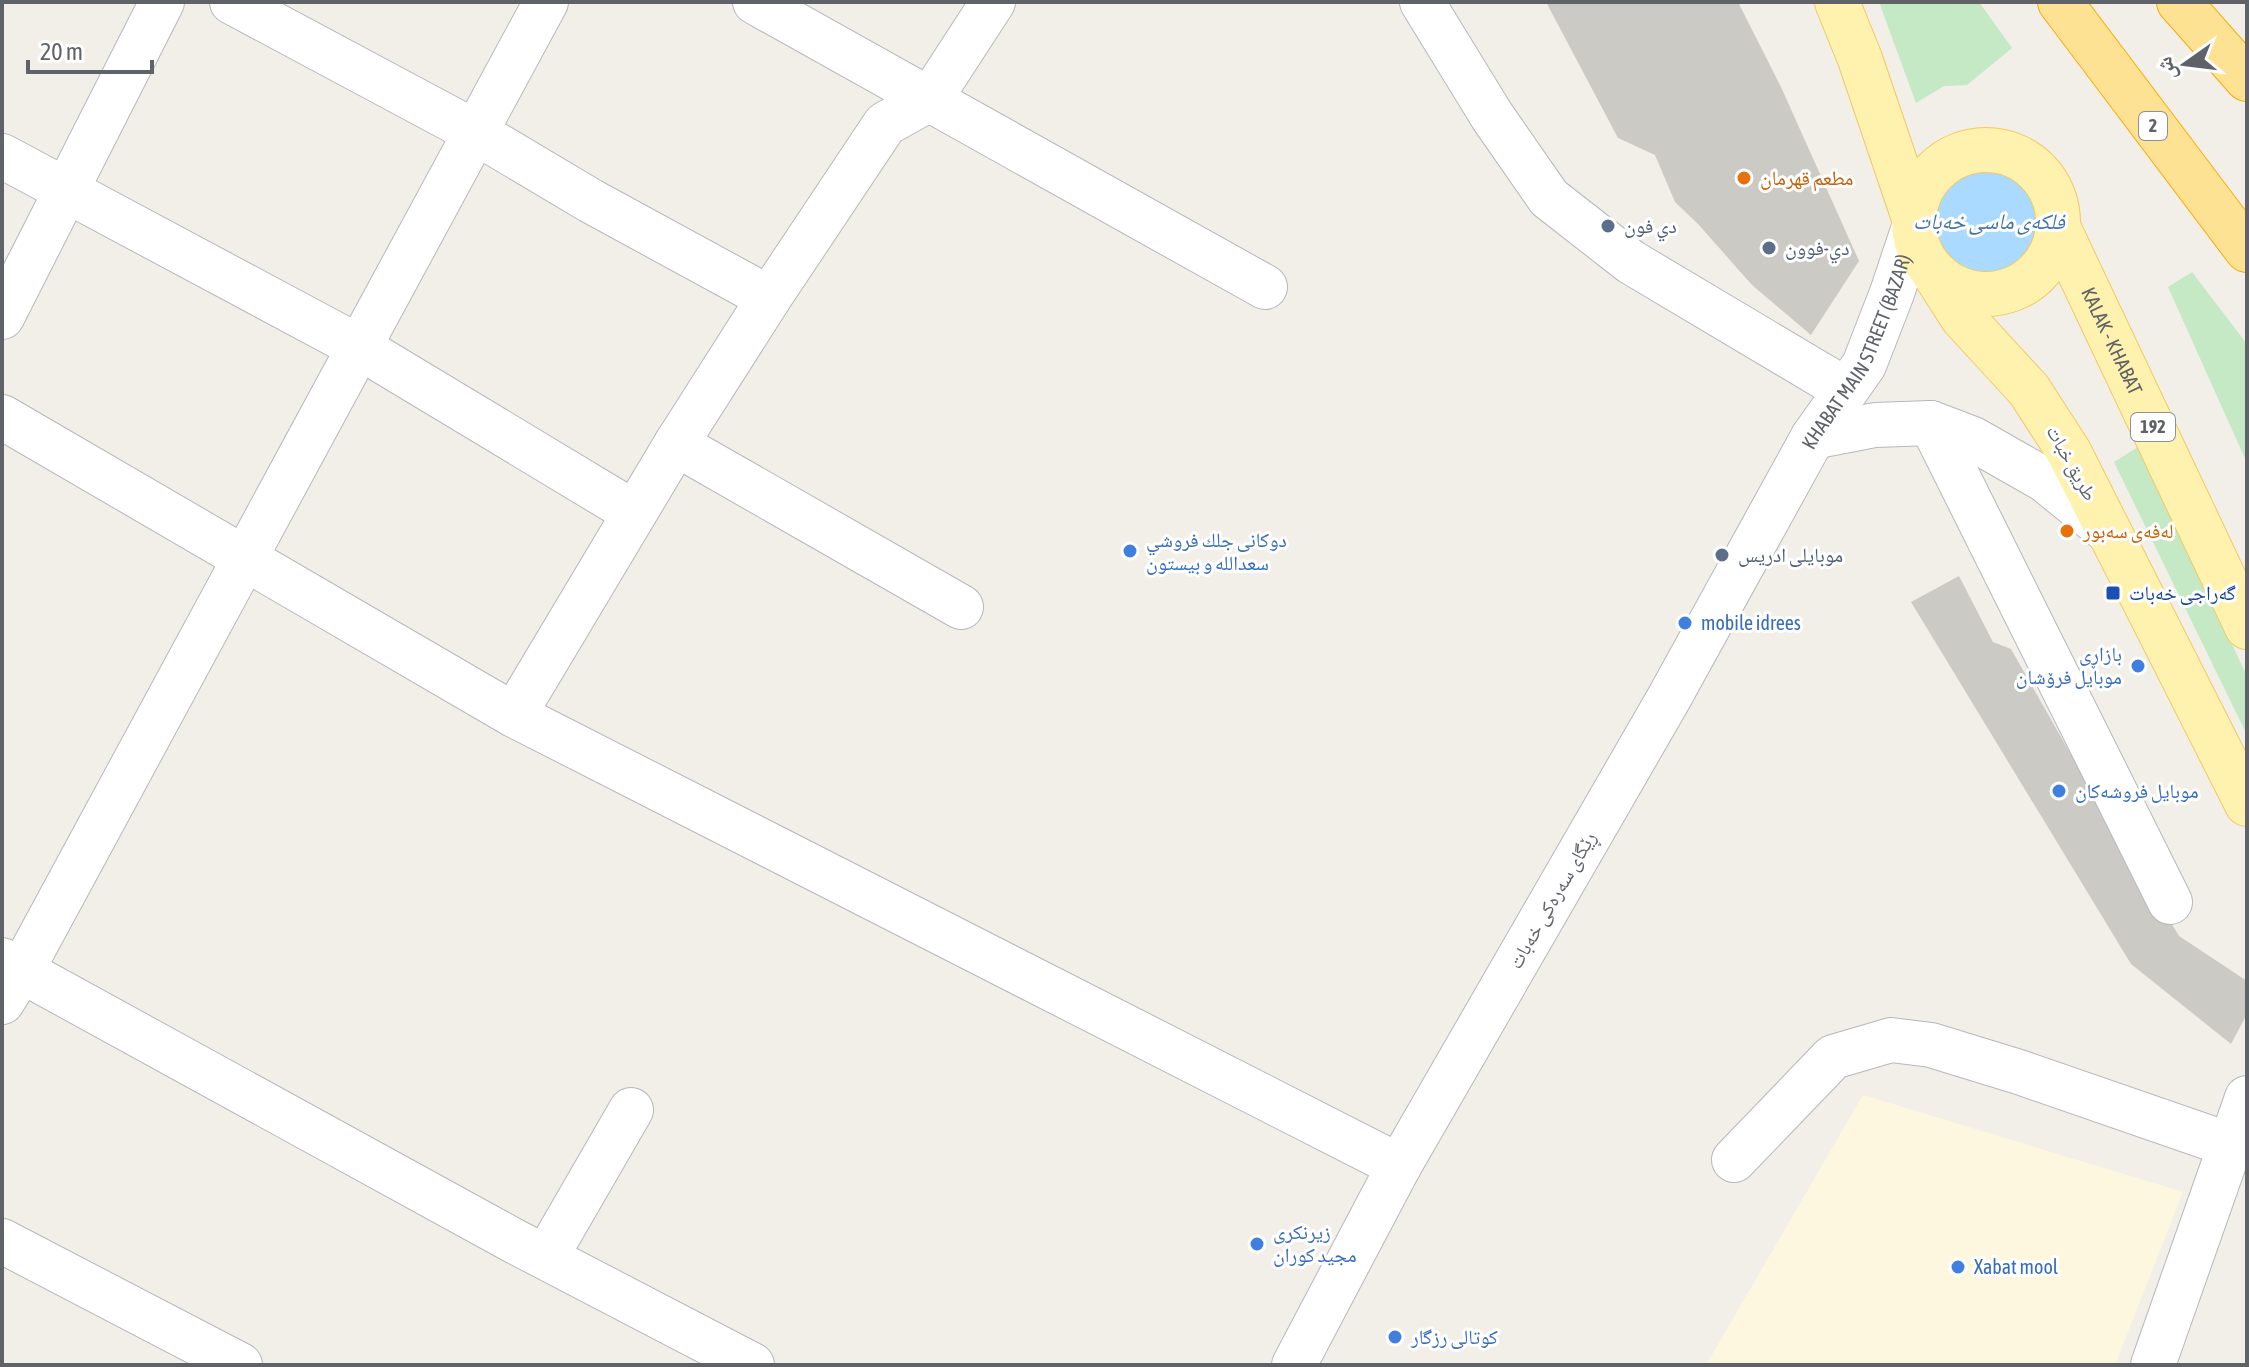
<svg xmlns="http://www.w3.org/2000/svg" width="2249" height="1367" font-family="'Asap Condensed','Noto Naskh Arabic',sans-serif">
<rect width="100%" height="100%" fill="#f1efe8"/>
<path fill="#fef7e0" d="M1863,1095L2183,1192L2115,1365H1706Z"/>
<path fill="#c5e8c5" d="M1879,2H1979L2012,48L1967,85L1944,86L1916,103Z
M2192,272L2247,344V463L2168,287Z
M2138,447L2247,676V735L2114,462Z"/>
<path fill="#aadaff" d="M1972,170C1982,170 1994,168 2003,170C2009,170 2015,175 2020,178C2076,215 2023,297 1965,268C1954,262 1945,251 1937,242L1934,206L1953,184Z"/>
<path fill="#cccac5" d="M1546,2H1738L1781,87L1859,261L1811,335L1752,285L1698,224L1675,202L1655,155L1618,138Z
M1959,576L1993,642L2011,649L2070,753L2179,936L2247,981V1014L2231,1044L2131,964L1911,602Z"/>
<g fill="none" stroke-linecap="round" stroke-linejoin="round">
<g stroke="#b5b8bc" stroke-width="46">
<g id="minor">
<path d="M232,2L475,132L591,201L769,298"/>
<path d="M755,2L1265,287"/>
<path d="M1422,2L1492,116L1549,198L1631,262L1846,390"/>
<path d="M2,156L359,347L633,512"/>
<path d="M2,317L162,2"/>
<path d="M2,417L514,715L1399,1166"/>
<path d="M1931,423L2170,902"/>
<path d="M1813,437L1875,425L1931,423L1973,439L2045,480L2109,532"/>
<path d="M676,444L961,607"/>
<path d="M514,715L676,444L769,298L885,124L930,99L993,2"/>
<path d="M2,960L514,1241L752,1365"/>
<path d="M2,1002L22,970L546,2"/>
<path d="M1734,1160L1833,1057L1891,1040L1931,1045L2019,1072L2230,1145"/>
<path d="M2,1241L240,1365"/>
<path d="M546,1257L631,1110"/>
<path id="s1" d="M1294,1365L1399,1166L1669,698L1813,437L1864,365L1892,293L1914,227"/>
<path d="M2153,1365L2247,1098"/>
</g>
</g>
<g stroke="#f2c960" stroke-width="46">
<g id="major">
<path d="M1837,2L1860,59L1914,218"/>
<circle cx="1986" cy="222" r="72"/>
<path id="s2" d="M2058,227L2247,627"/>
<path d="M1932,270L1962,317L2029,390L2069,452L2247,804"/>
</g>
</g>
<g stroke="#f9ab00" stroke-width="46">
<path id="highway" d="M2060,2L2247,250
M2179,2L2247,79"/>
</g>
<use href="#minor" stroke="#fff" stroke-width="44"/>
<use href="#major" stroke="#fff2af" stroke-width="44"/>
<use href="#highway" stroke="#fde293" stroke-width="44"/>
</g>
<g fill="#e8710a" stroke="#fff" stroke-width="3">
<circle cx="1744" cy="178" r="8"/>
<circle cx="2067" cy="531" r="8"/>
</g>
<g fill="#5c6f8a" stroke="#fff" stroke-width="3">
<circle cx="1608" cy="226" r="8"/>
<circle cx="1769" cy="248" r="8"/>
<circle cx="1722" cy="555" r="8"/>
</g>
<g fill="#3f7fe0" stroke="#fff" stroke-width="3">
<circle cx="1130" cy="551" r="8"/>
<circle cx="1685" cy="623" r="8"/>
<circle cx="2138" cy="666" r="8"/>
<circle cx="2059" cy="791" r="8"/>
<circle cx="1257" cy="1244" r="8"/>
<circle cx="1958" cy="1267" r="8"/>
<circle cx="1395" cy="1337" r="8"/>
</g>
<rect fill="#1a4fb4" stroke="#fff" stroke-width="3" x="2105" y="585" width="16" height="16" rx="4"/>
<g text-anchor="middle" stroke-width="6" stroke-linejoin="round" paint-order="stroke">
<g fill="#fff" stroke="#8f9295" stroke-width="2">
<rect x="2139" y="112" width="28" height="28" rx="6"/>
<rect x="2131" y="413" width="44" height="28" rx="6"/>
</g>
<g font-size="18" font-weight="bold" fill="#5f6368">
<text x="2153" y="132">2</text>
<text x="2153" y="433">192</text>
</g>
<g font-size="20" fill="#c56008" stroke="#fff" text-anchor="start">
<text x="1760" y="185">مطعم قهرمان</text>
<text x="2083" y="538">لەفەی سەبور</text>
</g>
<g font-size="20" fill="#4e5e75" stroke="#fff" text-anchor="start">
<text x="1624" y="233">دي فون</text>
<text x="1785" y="255">دي-فوون</text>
<text x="1738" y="562">موبايلى ادريس</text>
</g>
<g font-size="20" fill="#5f6368" stroke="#fff">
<text dy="7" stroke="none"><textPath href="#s1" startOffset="1160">KHABAT MAIN STREET (BAZAR)</textPath></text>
<text dy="7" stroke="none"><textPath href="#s2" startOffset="126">KALAK - KHABAT</textPath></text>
<text transform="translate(2072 463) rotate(61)" y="7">طريق خبات</text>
<text transform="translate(1552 900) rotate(-60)" y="7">ڕێگای سەرەکی خەبات</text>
</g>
<g font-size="20" fill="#366cbe" stroke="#fff" text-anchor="start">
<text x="1146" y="547">دوكانى جلك فروشي<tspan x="1146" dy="23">سعدالله و بيستون</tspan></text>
<text x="1701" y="630">mobile idrees</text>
<text x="2122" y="661" text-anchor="end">بازاڕی<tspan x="2122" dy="23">موبایل فرۆشان</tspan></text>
<text x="2075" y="798">موبایل فروشەکان</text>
<text x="1273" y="1239">زيرنكرى<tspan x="1273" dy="23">مجيد كوران</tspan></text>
<text x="1974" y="1274">Xabat mool</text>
<text x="1411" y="1344">كوتالى رزگار</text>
</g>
<g font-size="20" fill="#164399" stroke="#fff" text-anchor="start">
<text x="2129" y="600">گەراجی خەبات</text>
</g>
<g font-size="22" font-style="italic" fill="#4174aa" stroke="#fff">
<text x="1989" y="229">فلکەی ماسی خەبات</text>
</g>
</g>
<rect width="2249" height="1367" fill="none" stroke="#5f6368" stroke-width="8"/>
<g transform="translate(2185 64) rotate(256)" stroke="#ffffff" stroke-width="6" paint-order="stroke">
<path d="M0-6L14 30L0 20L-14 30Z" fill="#5f6368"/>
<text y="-12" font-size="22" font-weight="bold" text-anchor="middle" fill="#5f6368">ش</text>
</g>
<path d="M28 60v12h124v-12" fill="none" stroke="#5f6368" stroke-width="4"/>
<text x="40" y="60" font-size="24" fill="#5f6368" stroke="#ffffff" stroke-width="6" paint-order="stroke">20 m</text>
</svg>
